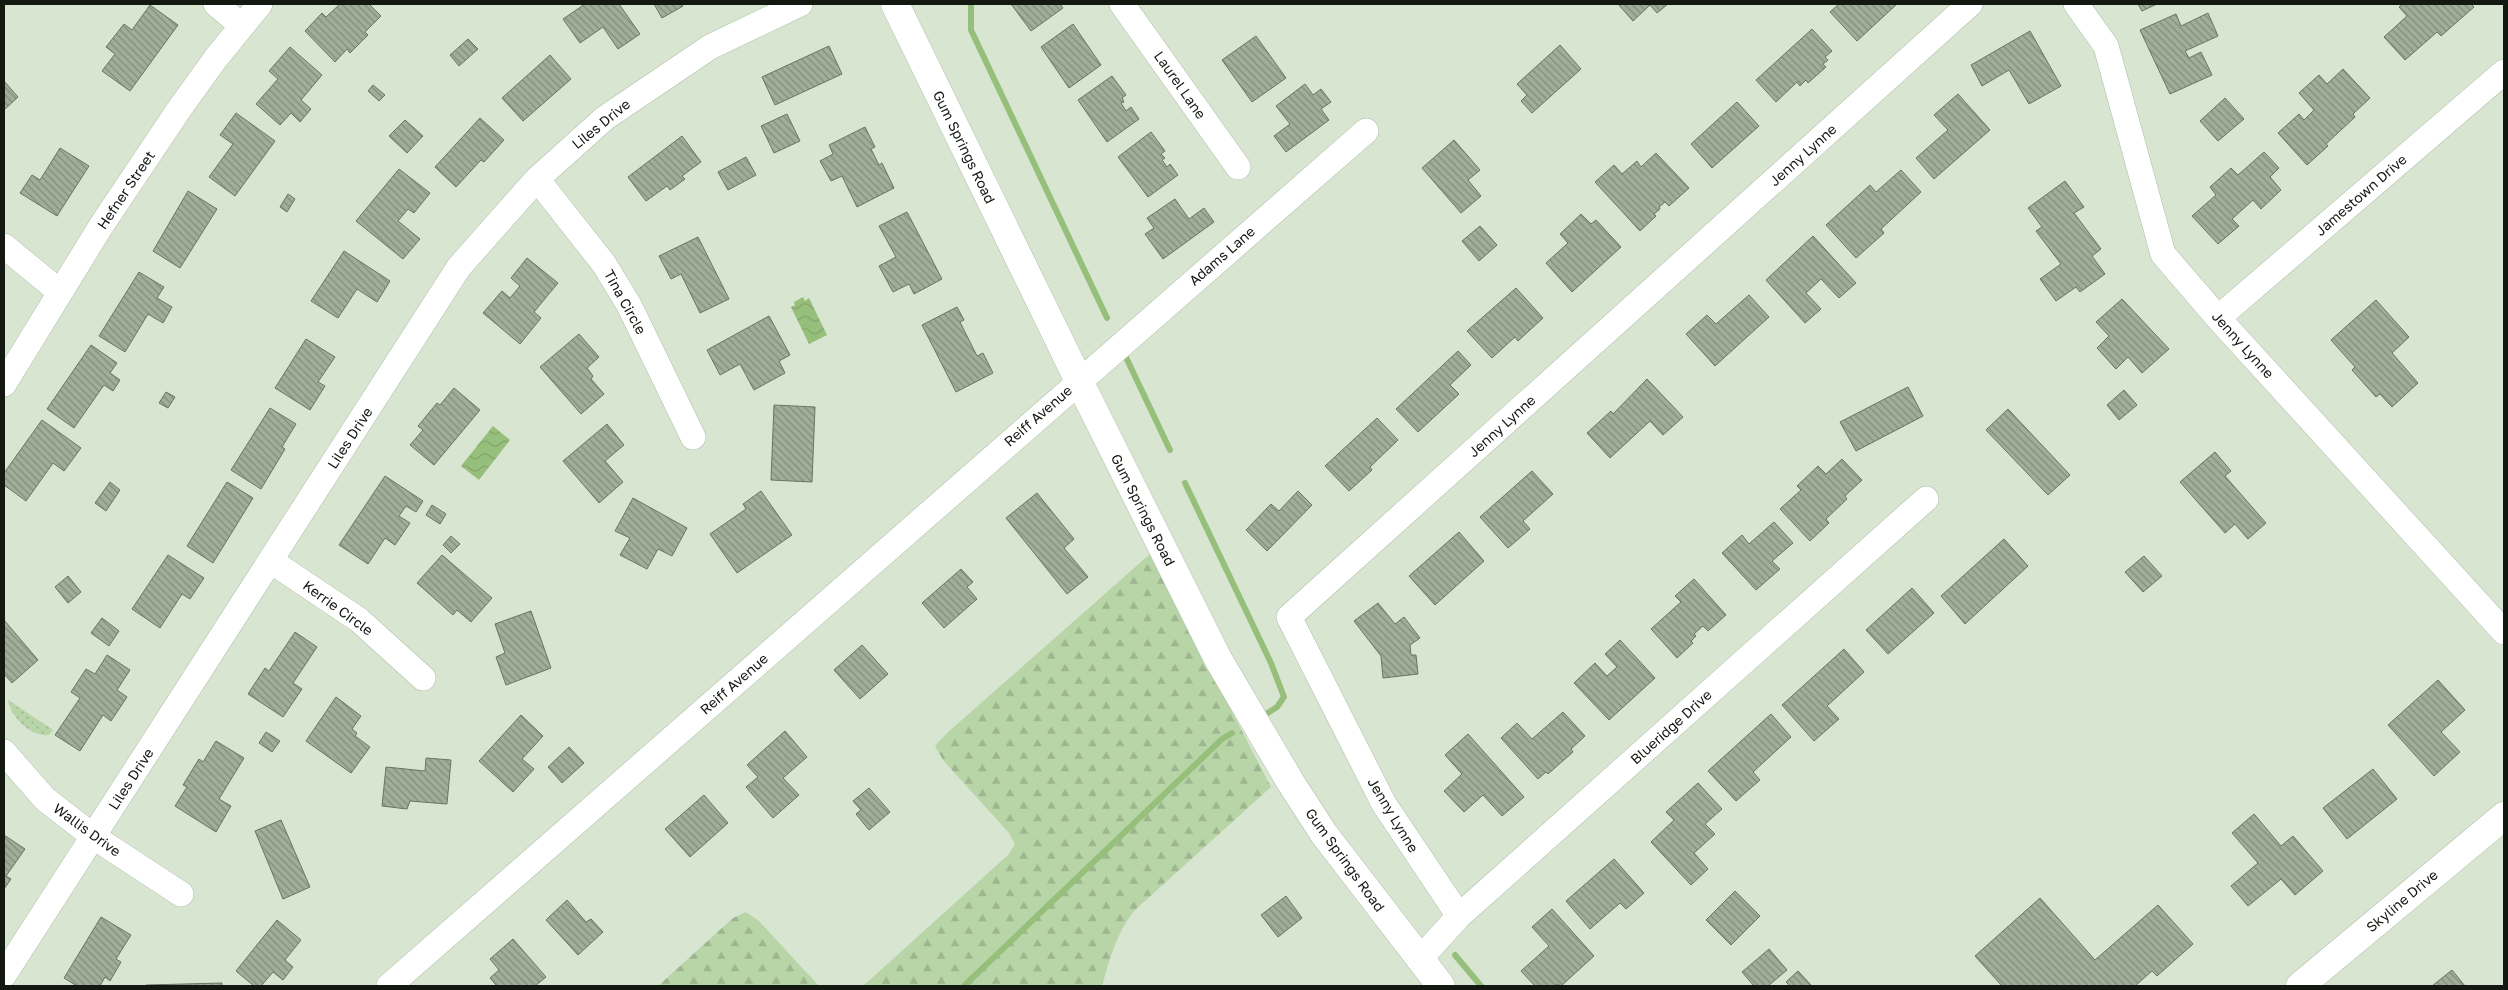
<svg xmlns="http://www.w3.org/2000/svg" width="2508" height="990" font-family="'Golos Text',sans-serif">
<defs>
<pattern id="forest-firs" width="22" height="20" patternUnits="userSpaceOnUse" patternTransform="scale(1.25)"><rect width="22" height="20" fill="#b8d5a7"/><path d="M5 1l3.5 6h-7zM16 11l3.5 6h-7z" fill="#9db68f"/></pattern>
<pattern id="garden-dots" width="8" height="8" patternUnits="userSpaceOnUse" patternTransform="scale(1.25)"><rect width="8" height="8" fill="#b8d5a7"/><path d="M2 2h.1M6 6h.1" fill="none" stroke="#9db68f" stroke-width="1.8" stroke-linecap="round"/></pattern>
<pattern id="water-waves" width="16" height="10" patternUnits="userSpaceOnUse" patternTransform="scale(1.25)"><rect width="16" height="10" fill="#97bf7c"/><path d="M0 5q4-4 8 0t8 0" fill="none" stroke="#81a36a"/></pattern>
<pattern id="building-back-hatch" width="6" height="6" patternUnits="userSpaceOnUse" patternTransform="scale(1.25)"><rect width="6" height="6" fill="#a1ae9a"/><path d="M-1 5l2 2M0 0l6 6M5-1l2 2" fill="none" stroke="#828d7c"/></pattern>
</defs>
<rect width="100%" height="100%" fill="#d8e5d1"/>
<path fill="url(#forest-firs)" d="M1150,554L1271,787L1135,910C1116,933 1110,959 1102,986H863L1008,855L1015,844L1009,833L943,760L935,746L947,733Z
M746,912L759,921L819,986H658L733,918Z"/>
<path fill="url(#garden-dots)" d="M8,700L53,730L49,735C30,737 11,717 8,700Z"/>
<path fill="url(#water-waves)" d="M803,297L805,301L809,298L827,335L809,344L791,307L795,305L794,302Z
M493,426L510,440L479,480L461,466Z"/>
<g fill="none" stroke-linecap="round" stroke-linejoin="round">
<path stroke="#97bf7c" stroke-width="6" d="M971,4V30L1107,318
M1123,351L1170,450
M1185,483L1271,663L1284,697L1277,707L1266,714
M1455,955L1481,986
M964,986L1222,739L1232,733"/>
</g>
<path fill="url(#building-back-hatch)" stroke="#697562" d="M340,4H369L381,16L365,32L368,35L350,53L347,49L335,62L305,31L322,13L326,17Z
M585,4H619L640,34L618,49L603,27L580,43L563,19Z
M654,4H682L683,6L662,18Z
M1011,4H1060L1063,8L1031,31Z
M1618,4H1668L1657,13L1650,5L1633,21Z
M1839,4H1897L1857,41L1830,12Z
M2138,4H2157L2142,11Z
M2403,4H2471L2474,7L2441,36L2437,32L2405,60L2384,37L2407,16L2399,7Z
M150,5L178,25L130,91L102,71L115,54L106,47L124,24L132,30Z
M2208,13L2218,36L2185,51L2189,58L2201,52L2212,75L2170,94L2140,30L2176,14L2181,26Z
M1073,24L1101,65L1069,88L1041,47Z
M1812,29L1832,51L1825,57L1828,60L1823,64L1826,67L1808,83L1806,80L1800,86L1797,82L1776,102L1756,80Z
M2030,31L2061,86L2029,104L2009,70L1982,86L1971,65Z
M1256,36L1286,78L1252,102L1222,60Z
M468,39L478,49L459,66L450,55Z
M1560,45L1581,69L1532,113L1521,101L1527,95L1517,84Z
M829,46L842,74L775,105L762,77Z
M290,47L322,75L301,100L311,109L300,122L291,113L280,125L256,104L278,79L269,71Z
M550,55L571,79L523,121L502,98Z
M2343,69L2370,98L2353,114L2355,117L2326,144L2328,146L2307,165L2278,133L2299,114L2304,120L2314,110L2299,93L2319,75L2327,84Z
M1112,76L1126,95L1122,98L1124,102L1121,103L1126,111L1131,107L1139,119L1107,142L1078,100Z
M4,81L18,97L4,110Z
M1305,84L1313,95L1321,89L1331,102L1321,109L1329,120L1286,152L1274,136L1290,124L1276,106Z
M373,85L385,95L379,101L368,91Z
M1958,94L1990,130L1934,179L1916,158L1948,130L1934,115Z
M2225,98L2244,119L2218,141L2200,121Z
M1737,102L1759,126L1712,168L1691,144Z
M236,113L275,141L235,196L209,177L233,144L220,135Z
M787,114L800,141L774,153L761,126Z
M480,118L504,140L484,162L481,160L456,187L435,167Z
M405,120L423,136L407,153L389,136Z
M865,127L875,147L871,149L879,165L882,163L894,188L857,207L842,176L831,181L820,161L833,154L829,145Z
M1151,132L1165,151L1161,154L1165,158L1162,160L1167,167L1170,164L1178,175L1148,197L1118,157Z
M682,136L701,162L682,176L685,179L670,190L667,186L646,201L628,177Z
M1454,140L1480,170L1468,180L1481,196L1461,213L1422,168Z
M60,148L89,166L57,216L20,193L32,175L40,180Z
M2264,152L2279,168L2270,177L2281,190L2261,209L2253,200L2232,219L2239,226L2218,244L2192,216L2216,195L2210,187L2231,168L2238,175Z
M1656,153L1689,188L1669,206L1665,202L1659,207L1660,209L1654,214L1656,216L1640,231L1595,182L1614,165L1622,174L1637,161L1641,167Z
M746,157L756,175L728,190L718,172Z
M399,169L430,193L414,213L408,209L398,221L420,239L403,259L356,221Z
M1901,170L1921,192L1881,229L1884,233L1856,258L1826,225L1870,185L1876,192Z
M2065,181L2084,207L2074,213L2101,249L2092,256L2105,274L2080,292L2076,287L2056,301L2040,279L2061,264L2036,231L2042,227L2028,208Z
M188,191L217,209L180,268L153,251Z
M288,194L295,199L287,212L280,207Z
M1175,199L1189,219L1204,208L1214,222L1163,259L1145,234L1154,228L1147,218Z
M907,212L942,279L914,294L909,284L893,292L879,266L896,257L879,226Z
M1581,214L1591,224L1596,220L1621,247L1572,292L1546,263L1568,243L1560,234Z
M1480,226L1497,245L1479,261L1462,241Z
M1813,236L1856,283L1839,298L1821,279L1806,293L1821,309L1805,323L1766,280Z
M698,237L729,299L700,313L681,274L671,279L659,256Z
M344,251L390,281L377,302L357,289L338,318L311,301Z
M527,258L558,283L534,312L541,318L520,344L483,313L502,291L510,298L520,286L511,278Z
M139,272L164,287L157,298L172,307L163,323L148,314L125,352L99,336Z
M1516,288L1543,318L1518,341L1515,337L1492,358L1467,331Z
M1749,295L1769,317L1715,366L1686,334L1707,315L1716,324Z
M2122,299L2169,349L2142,373L2128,357L2116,369L2097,348L2109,336L2096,322Z
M2376,300L2409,337L2392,353L2418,383L2392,407L2380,394L2376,397L2352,370L2355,367L2331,340Z
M957,307L964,320L960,322L977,356L983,353L993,373L956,392L922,325Z
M769,316L790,355L779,361L785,373L754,390L740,364L720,375L707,350Z
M579,334L599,357L587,368L593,376L591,379L604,394L581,414L540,367Z
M306,339L335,357L318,382L325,386L310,410L275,388Z
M91,345L117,363L110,373L120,380L113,391L104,385L74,428L47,409Z
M1458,351L1471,365L1450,385L1459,394L1418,432L1396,409Z
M1647,379L1683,417L1663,435L1650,421L1610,458L1587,433L1611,411L1613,414Z
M1908,387L1923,416L1856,451L1840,422Z
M454,388L480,410L434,465L410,445L423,430L418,426L437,403L440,405Z
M2124,390L2137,405L2119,420L2107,405Z
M166,392L175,397L168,408L159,403Z
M774,405L815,407L812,482L771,480Z
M270,408L296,424L282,447L285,449L261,489L231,470Z
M2008,409L2070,475L2048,495L1986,430Z
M1377,418L1398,440L1370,467L1372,470L1349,491L1325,466Z
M42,420L81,448L64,471L53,463L26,501L4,485V473Z
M607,424L624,445L605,461L623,482L599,503L563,461Z
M2215,452L2231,471L2225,476L2266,523L2248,539L2235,524L2225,533L2180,482Z
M1842,459L1862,480L1845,496L1847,499L1826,519L1829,523L1810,541L1780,509L1801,490L1797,486L1818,466L1826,474Z
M1532,471L1553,494L1523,521L1530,529L1508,548L1480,517Z
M385,476L423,501L416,512L406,506L399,516L410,523L395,545L385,538L368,564L339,545Z
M110,482L120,490L106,511L95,503Z
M227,482L253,498L213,563L187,546Z
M761,491L792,535L737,573L710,534L746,509L743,504Z
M1298,491L1312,505L1267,551L1246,530L1271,504L1279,511Z
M1037,493L1074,539L1064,548L1088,577L1067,594L1006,518Z
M633,498L687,528L672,556L658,549L647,569L620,555L630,538L615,531Z
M432,505L446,514L440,524L426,515Z
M1774,522L1793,543L1772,561L1780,569L1756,590L1722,553L1742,535L1749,544Z
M1459,532L1484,561L1435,605L1409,576Z
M451,536L460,544L451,553L443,545Z
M2004,539L2028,566L1965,624L1941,596Z
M168,555L204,578L190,599L182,594L160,628L132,609Z
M442,555L492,598L471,622L457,610L453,615L417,583Z
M2144,556L2162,576L2143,592L2125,572Z
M961,569L973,582L967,587L977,599L944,628L922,603Z
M68,576L81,592L68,603L55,587Z
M1694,579L1726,615L1708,631L1703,626L1694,634L1696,636L1691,641L1693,643L1677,658L1651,629L1681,602L1675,596Z
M1912,588L1934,613L1888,654L1866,630Z
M1378,603L1395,624L1404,617L1420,638L1410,645L1411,655H1416L1418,674L1383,678L1381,656L1354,621Z
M531,611L551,668L506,685L496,657L505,653L495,624Z
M102,618L119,631L109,646L91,633Z
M4,620L38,660L12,683L4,674Z
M295,632L317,647L293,683L302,689L283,717L248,694L265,668L269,671Z
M1620,640L1655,678L1609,720L1574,683L1595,663L1607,676L1617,667L1605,654Z
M862,645L888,674L860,699L834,670Z
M1844,649L1864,672L1827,706L1839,719L1814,741L1782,705Z
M107,655L130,670L117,690L127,697L111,721L103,715L80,751L55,735L80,698L71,692L86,669L95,674Z
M2438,680L2465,710L2441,732L2460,752L2434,776L2388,725Z
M336,697L361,716L352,729L357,733L355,736L370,747L351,773L306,741Z
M1563,712L1585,736L1571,749L1573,752L1548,774L1546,772L1538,779L1501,738L1517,723L1532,739Z
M1771,714L1791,737L1753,772L1760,780L1736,801L1708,771Z
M521,715L543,736L522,759L534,769L513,792L479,761Z
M785,731L807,757L783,778L799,795L773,818L746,787L758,777L747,765Z
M266,732L280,741L272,752L259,743Z
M1468,734L1524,797L1502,816L1483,795L1464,812L1444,791L1462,774L1445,755Z
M216,741L244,758L219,799L231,806L216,832L175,806L187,787L183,785L199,759L203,762Z
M569,747L584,763L562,783L548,767Z
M426,758L451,760L447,804L410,801L407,809L382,806L386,767L425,771Z
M2373,769L2397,799L2347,839L2323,808Z
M1698,783L1722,809L1705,824L1715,834L1694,853L1708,869L1691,885L1651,842L1674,820L1666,812Z
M869,788L890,812L869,830L856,814L861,810L853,801Z
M704,795L728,823L690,857L665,829Z
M2254,814L2281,846L2293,836L2323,871L2295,895L2281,879L2248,906L2231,886L2258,863L2232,833Z
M281,820L310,887L283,899L255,831Z
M4,835L25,849L6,876L11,879L4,889Z
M1614,859L1644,893L1626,909L1620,903L1590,929L1566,901Z
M1735,891L1760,916L1731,945L1706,920Z
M1286,896L1302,918L1278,937L1261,915Z
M2040,898L2095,960L2158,905L2193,944L2157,976L2152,971L2135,986H2002L1975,956Z
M567,900L586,922L591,919L603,932L578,955L546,920Z
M1552,909L1594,956L1561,986L1557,984L1554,986H1535L1521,971L1549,946L1532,927Z
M101,917L131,935L116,959L121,962L110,981L105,977L100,986H77L64,978Z
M277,920L301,940L285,960L293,967L283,980L273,972L261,986H254L236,971Z
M513,939L546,977L535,986H497L490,978L499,970L490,959Z
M1769,949L1787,970L1768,986H1754L1742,972Z
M2452,970L2465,986H2432Z
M1798,971L1812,986H1790L1786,982Z
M222,983V986H146V985Z"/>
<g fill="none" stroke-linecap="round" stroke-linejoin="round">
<g stroke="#b1beaa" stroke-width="26">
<path id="street" d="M216,4L241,25
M1122,4L1238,167
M2076,4L2106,46L2163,254L2218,318L2504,632
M537,179L604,264L629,305L693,437
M4,246L60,292
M2218,318L2504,72
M4,384L101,226L180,108L216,58L260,4
M271,561L359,620L423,678
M4,752L45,799L94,837L181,894
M1459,916L1384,804L1289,617L1970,4
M1419,960L1459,916L1926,499
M4,975L459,267L537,179L605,118L710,47L800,4
M389,986L1366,131"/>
</g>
<g stroke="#b1beaa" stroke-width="29">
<path id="secondary" d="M895,4L1079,381L1218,659L1291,783L1324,834L1441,986
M2300,986L2504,816"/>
</g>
<use href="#street" stroke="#fff" stroke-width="25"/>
<use href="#secondary" stroke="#fff" stroke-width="28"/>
</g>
<g text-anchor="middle" stroke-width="4" stroke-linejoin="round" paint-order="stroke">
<g font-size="14" fill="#131811" stroke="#fff">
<text transform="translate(1180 85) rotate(55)" y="5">Laurel Lane</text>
<text transform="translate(601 124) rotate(-39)" y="5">Liles Drive</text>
<text transform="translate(964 147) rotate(64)" y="5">Gum Springs Road</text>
<text transform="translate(1803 155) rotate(-42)" y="5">Jenny Lynne</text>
<text transform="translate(126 190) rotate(-56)" y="5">Hefner Street</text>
<text transform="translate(2361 195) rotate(-41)" y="5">Jamestown Drive</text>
<text transform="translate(1222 256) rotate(-41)" y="5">Adams Lane</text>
<text transform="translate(625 302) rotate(61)" y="5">Tina Circle</text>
<text transform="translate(2243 345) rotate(48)" y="5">Jenny Lynne</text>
<text transform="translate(1038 416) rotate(-41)" y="5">Reiff Avenue</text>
<text transform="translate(1502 426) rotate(-42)" y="5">Jenny Lynne</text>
<text transform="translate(350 438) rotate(-57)" y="5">Liles Drive</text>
<text transform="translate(1143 510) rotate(63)" y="5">Gum Springs Road</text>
<text transform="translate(338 608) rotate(36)" y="5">Kerrie Circle</text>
<text transform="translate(734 684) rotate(-41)" y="5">Reiff Avenue</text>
<text transform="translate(1671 727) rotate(-42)" y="5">Blueridge Drive</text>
<text transform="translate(131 779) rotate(-57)" y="5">Liles Drive</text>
<text transform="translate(1393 815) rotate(59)" y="5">Jenny Lynne</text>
<text transform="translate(87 830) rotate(36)" y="5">Wallis Drive</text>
<text transform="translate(1345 860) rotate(54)" y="5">Gum Springs Road</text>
<text transform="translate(2402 901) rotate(-40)" y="5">Skyline Drive</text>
</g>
</g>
<rect width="2508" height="990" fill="none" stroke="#131811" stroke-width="10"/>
</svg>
